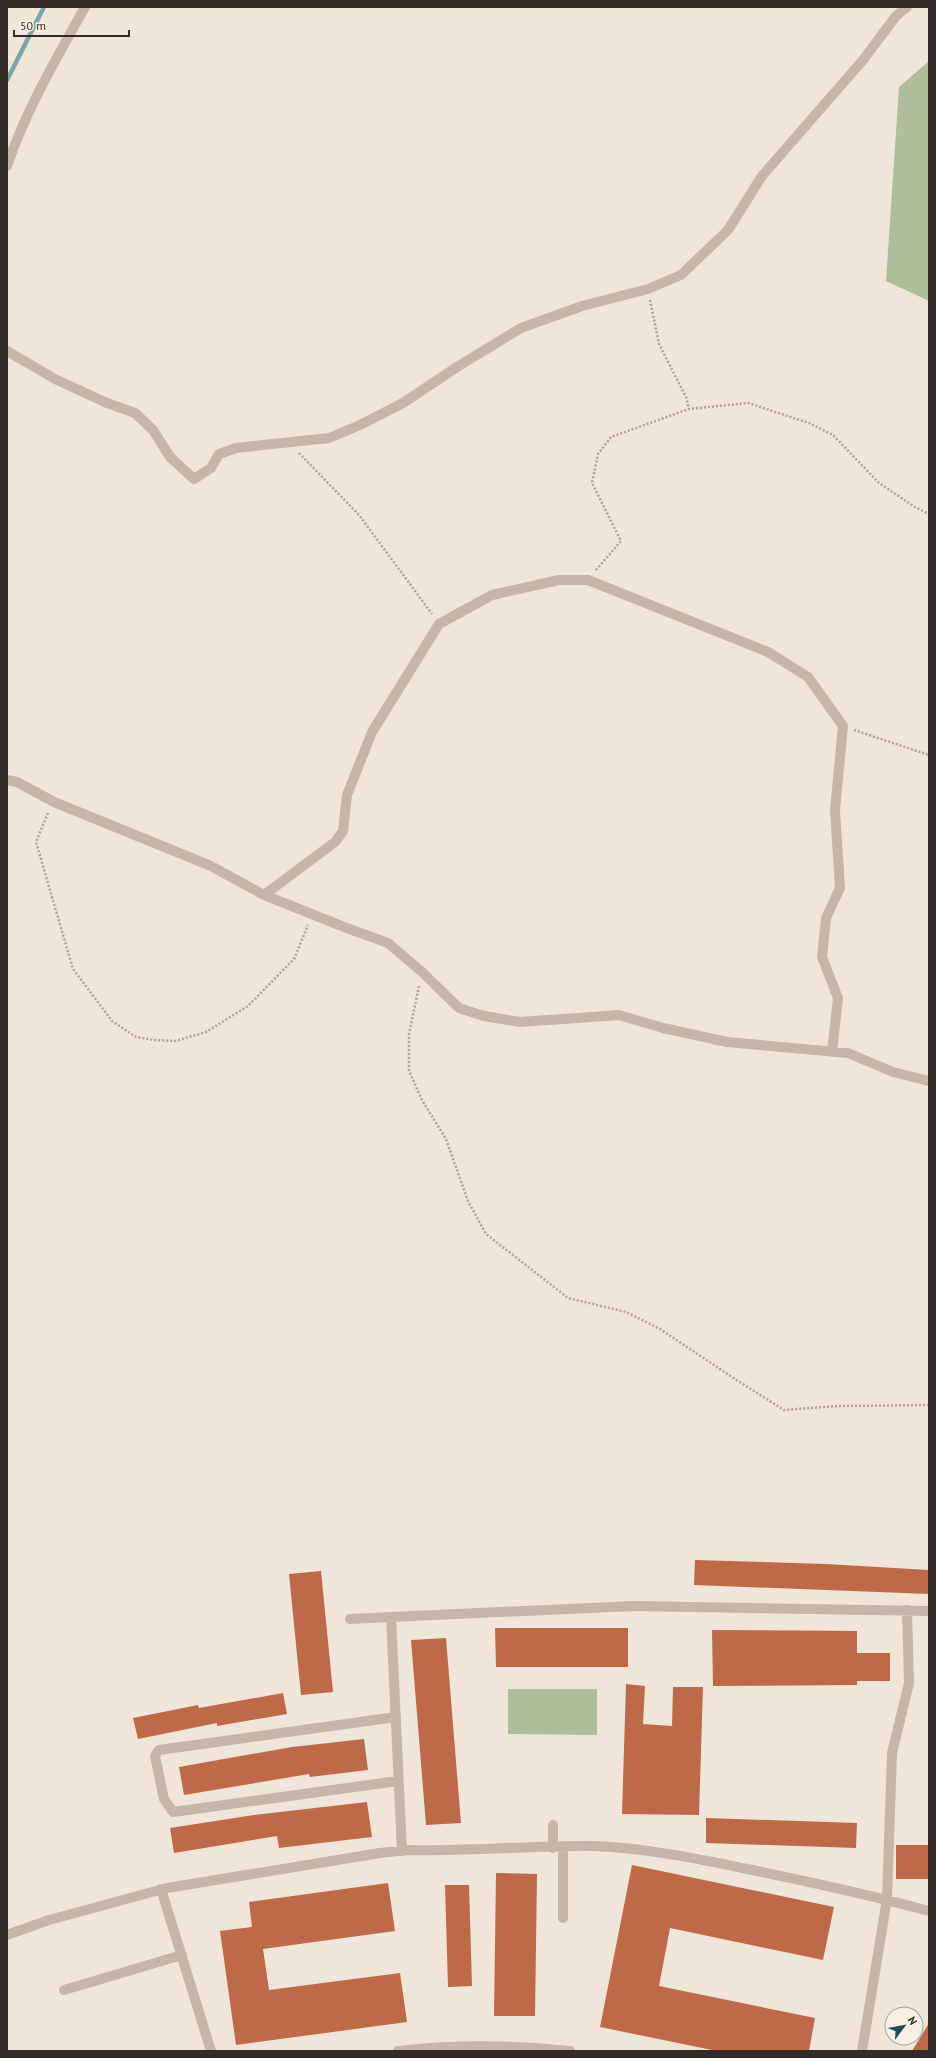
<svg xmlns="http://www.w3.org/2000/svg" width="936" height="2058" font-family="'PT Sans',sans-serif">
<rect width="100%" height="100%" fill="#efe6d9"/>
<path fill="#b0bd9a" d="M929,61V301L886,281L899,87Z
M508,1689H597V1735L508,1734Z"/>
<g fill="none" stroke-linecap="round" stroke-linejoin="round">
<path stroke="#7aa6aa" stroke-width="4.5" d="M7,80L44,7"/>
</g>
<path fill="#be6a49" d="M695,1560L826,1564L929,1570V1594L694,1585Z
M321,1571L333,1692L301,1695L289,1574Z
M495,1628H628V1667H496Z
M712,1630L857,1631V1653H890V1681H857V1685L713,1686Z
M446,1638L461,1823L426,1825L411,1640Z
M626,1684L645,1686L643,1724L672,1726L673,1687H703L699,1815L622,1814Z
M283,1693L287,1714L217,1726V1723L138,1739L133,1718L198,1705L199,1708Z
M364,1739L368,1770L310,1777L309,1774L184,1795L179,1767L292,1747Z
M367,1802L372,1837L279,1848L277,1836L174,1853L170,1828L254,1815Z
M706,1818L857,1823L856,1848L706,1843Z
M896,1845H929V1879H896Z
M632,1865L834,1907L823,1960L670,1928L659,1986L815,2018L809,2051H717L600,2027Z
M496,1873L537,1874L535,2016H494Z
M388,1883L395,1931L263,1949L269,1990L400,1973L407,2022L236,2045L220,1931L252,1927L249,1902Z
M445,1885H469L472,1986L448,1987Z
M929,2023V2051H912Z"/>
<g fill="none" stroke-linecap="round" stroke-linejoin="round">
<path stroke="#b2a091" stroke-width="2.5" stroke-dasharray="2 2" stroke-linecap="butt" d="M650,300L659,344L686,397L689,409
M299,453L359,515L432,614
M596,570L621,541L592,483L598,454L611,437L689,409L748,403L809,423L833,435L879,483L915,507L929,514
M854,730L929,755
M48,813L36,842L73,969L112,1021L136,1037L154,1040L175,1041L206,1032L248,1006L294,959L308,925
M419,986L409,1034V1071L422,1100L446,1139L468,1201L486,1234L568,1298L626,1312L660,1329L735,1379L784,1410L837,1406L929,1405"/>
<path stroke="#c6b6a6" stroke-width="10" d="M7,166C26,110 56,59 85,7
M7,351L55,379L107,403L135,413L153,430L170,457L194,479L211,468L219,454L236,448L329,438L360,425L403,403L457,367L521,328L582,306L648,289L681,275L728,230L762,176L863,60L896,16L907,7
M7,780L17,782L54,802L211,866L264,895L344,927L388,943L422,972L459,1008L484,1016L520,1022L619,1015L663,1028L727,1042L848,1053L893,1072L929,1081
M264,895L335,842L343,831L347,795L372,732L439,624L492,595L559,580H588L768,652L808,677L843,726L835,810L840,888L826,918L822,957L838,998L832,1052
M350,1619L391,1617
M396,1717L159,1750L155,1756L164,1799L173,1812L398,1781
M553,1848V1825
M402,1851L391,1617L634,1606L929,1611
M161,1889L211,2051
M563,1918V1847
M7,1935L49,1920L167,1888L380,1853L408,1850C470,1852 532,1845 593,1846C646,1848 700,1859 752,1870C811,1882 871,1895 929,1911
M64,1990L182,1955
M398,2051C455,2044 513,2045 570,2051
M862,2051L887,1899L892,1753L909,1683L907,1610"/>
</g>
<rect width="936" height="2058" fill="none" stroke="#332b27" stroke-width="16"/>
<g transform="translate(904 2026) rotate(58)"><circle r="19" fill="#f7f0e5" stroke="#a9a199"/>
<path d="M0-3L7 15L0 10L-7 15Z" fill="#1f4c51"/>
<text y="-6" font-size="11" font-weight="bold" text-anchor="middle" fill="#332b27">N</text>
</g>
<path d="M14 30v6h115v-6" fill="none" stroke="#332b27" stroke-width="2"/>
<text x="20" y="30" font-size="12" fill="#332b27" stroke="#f7f0e5" stroke-width="3" paint-order="stroke">50 m</text>
</svg>
